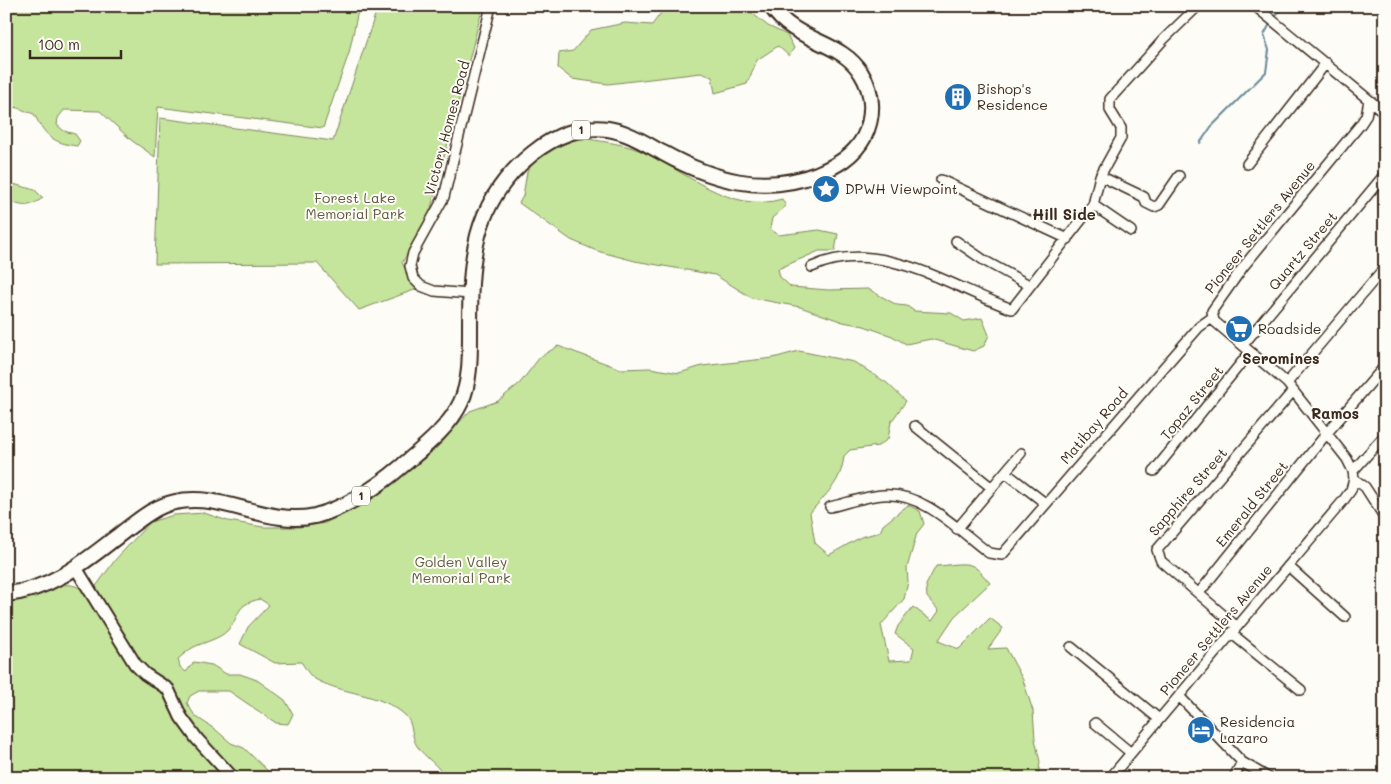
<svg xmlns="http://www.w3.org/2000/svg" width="1391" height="784" font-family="Mali,sans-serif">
<rect width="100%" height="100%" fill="#fdfcf7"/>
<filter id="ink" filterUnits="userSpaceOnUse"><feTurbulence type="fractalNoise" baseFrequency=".02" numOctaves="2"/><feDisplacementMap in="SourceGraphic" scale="10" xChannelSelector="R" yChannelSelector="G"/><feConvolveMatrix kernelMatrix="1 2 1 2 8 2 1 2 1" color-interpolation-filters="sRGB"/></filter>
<g filter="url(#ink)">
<path fill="#c5e49c" stroke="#80875d" d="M6,6H359L349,53L323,128L158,107L155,157L131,140L100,111L64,110L58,118L57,125L64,131L75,134L80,141L77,146C52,143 45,135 34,114L15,107L6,117Z
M378,6H483L429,216L402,263L417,289L359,310L317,263L155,264L160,118L333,141Z
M666,6H743L768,26L787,35L794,48L789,56L778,46L757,60L747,84L715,93L712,77L701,73L608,84L572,79L558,68L559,53L573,51L591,30L625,23L652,25Z
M588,139C606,142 624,144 641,151C685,170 730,215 782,199L786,206L772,218L770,229L779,235L819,230L838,234L835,251H819L778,269L780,277L791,287L828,290L868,289L897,305L907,306L914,311L951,313L964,321L982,318L989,335L984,346L973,351L931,339L906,344L892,336L864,326L843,322L800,307L752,298L715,275L635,261L597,251L571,240L519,203L523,196L527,172L536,159L563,140Z
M6,182L35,190L43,198C28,208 23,207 6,200Z
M558,346L621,369L650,368L679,373L702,366L773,358L799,351L854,362L887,383L906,401L891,422L888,439L878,446L850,450L844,456C841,484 826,493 810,513L815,543L829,555L861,537L880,532L883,525L908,505L920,511L924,524L917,533L907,568L908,582L904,599L881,625L889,661L911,660L914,648L895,634L898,626L913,607L932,621L939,611L927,597L926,585L936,566C949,566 967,560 976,568C981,572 985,578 990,583L954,617L938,641L959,649L990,618L1003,628L988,649L1006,648L1023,680L1033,711L1035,739L1040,762L1038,778H445C439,765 425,758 417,746C411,737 413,722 405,715C379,692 343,695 315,679C309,676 305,667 301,662L275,663L240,644L248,627L269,605L260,599C234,605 242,614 228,630C220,639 204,642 194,647C188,650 183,655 178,659L180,667L186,672L194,662L212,665L226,674H240L257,680L285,700L293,714L288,724L276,723L229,691H199L190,696L187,703L195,716L216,730L231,743L244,748L272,775L279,778H237L182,711L173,684L164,681L159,688L185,732L223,778H6V602C15,600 25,598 33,595C54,587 72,576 89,596L115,560L150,522L174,515L204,513L228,521L263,527H299L325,523L372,498L426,457L470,411L498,401L520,383L540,357Z"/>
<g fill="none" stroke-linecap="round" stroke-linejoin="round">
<path stroke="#698a97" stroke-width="2" d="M1274,18L1283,6
M1200,143L1211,127L1266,72L1269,50L1264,35L1271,22"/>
<g stroke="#3b2a1e" stroke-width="12">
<path id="minor" d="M1255,6L1385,113
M1247,164L1326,63
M1100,176L1144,197L1146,203L1154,207L1159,205L1179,176
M941,180L1068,239
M1093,205L1131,231
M956,241L985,261L1029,285
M812,267C879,236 951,287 1012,309L1093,205L1100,176L1121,138V128L1110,110V99L1164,39L1198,6
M470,294L434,291L421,286L413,278L410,266L413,253L444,197L491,6
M1243,345L1385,174
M1287,383L1385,267
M915,426L992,488
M1154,471L1250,352
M1353,471L1385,435
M1005,472L1045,503
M1354,479L1365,487L1385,518
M830,507C847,503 866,496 883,495C924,492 959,531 989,553L1002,555L1159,373L1199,327L1213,317
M957,529L1021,453
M1288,566L1345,617
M1199,593L1327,433L1385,366
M1237,627L1161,561L1157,550L1293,391
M1231,633L1301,690
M1071,647L1159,719
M1179,696L1242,762
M1095,723L1131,753
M1235,775L1242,762L1269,778
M1110,778L1343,501L1351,490L1354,479L1353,471L1347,459L1287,383L1214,321L1212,311L1243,267L1360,125L1366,116L1369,100"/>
</g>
<g stroke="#3b2a1e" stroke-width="15">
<path id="major" d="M76,568L135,664L145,674L168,689L181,717L197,739L233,778"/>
</g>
<g stroke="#3b2a1e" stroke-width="18">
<path id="highway" d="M6,594C53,590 88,559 123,532C140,519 155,506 175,502C222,491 267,527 315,516C348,507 376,488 402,466C423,448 449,428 461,402C470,382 470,358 470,336C470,263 470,203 533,153C554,136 581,125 608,129C628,132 646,144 663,153C712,180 763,195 817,174C836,166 854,156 864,137C874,117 874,93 861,73C841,40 795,43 771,6"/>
</g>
<use href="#minor" stroke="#fdfcf7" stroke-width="9"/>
<use href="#major" stroke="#fdfcf7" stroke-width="11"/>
<use href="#highway" stroke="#fdfcf7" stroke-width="14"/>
</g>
</g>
<defs>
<g id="building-disc" transform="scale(1.4375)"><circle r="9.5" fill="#1f6fb2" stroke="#fdfcf7"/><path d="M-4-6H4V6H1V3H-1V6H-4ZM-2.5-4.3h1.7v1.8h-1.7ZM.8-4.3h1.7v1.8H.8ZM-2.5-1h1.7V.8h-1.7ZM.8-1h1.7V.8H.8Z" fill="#fff"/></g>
<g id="sight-disc" transform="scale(1.4375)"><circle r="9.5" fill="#1f6fb2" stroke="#fdfcf7"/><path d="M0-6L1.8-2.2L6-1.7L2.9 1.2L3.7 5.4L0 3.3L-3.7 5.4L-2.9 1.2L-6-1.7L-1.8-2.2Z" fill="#fff"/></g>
<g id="supermarket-disc" transform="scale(1.4375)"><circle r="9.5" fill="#1f6fb2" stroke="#fdfcf7"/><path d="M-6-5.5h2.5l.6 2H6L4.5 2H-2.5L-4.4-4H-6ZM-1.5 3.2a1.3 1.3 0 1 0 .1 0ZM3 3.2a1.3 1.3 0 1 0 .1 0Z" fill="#fff"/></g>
<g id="hotel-disc" transform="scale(1.4375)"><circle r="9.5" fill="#1f6fb2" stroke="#fdfcf7"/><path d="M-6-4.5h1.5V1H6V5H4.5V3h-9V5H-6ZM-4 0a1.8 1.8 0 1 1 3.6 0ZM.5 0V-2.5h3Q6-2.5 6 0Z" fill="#fff"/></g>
</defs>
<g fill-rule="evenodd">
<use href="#building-disc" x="958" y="97"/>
<use href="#sight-disc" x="826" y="189"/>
<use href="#supermarket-disc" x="1239" y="329"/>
<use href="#hotel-disc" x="1201" y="730"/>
</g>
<g text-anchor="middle" stroke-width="4" stroke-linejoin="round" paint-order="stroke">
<g fill="#fdfcf7" stroke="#75695f" stroke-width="1">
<rect x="572" y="120.5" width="18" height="19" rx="4"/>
<rect x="352" y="486.5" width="18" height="19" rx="4"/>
</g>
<g font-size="12" font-weight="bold" fill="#3b2a1e">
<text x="581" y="134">1</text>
<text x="361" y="500">1</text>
</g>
<g font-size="14" fill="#3b2a1e" stroke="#fdfcf7" text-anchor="start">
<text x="977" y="94">Bishop's<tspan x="977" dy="16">Residence</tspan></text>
<text x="845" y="194">DPWH Viewpoint</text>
<text x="1258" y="334">Roadside</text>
<text x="1220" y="727">Residencia<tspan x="1220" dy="16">Lazaro</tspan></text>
</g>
<g font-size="14" fill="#3b2a1e" stroke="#fdfcf7">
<text transform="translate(447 128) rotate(-75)" y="5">Victory Homes Road</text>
<text transform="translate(1260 227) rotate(-51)" y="5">Pioneer Settlers Avenue</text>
<text transform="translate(1303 251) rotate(-50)" y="5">Quartz Street</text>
<text transform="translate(1192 403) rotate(-51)" y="5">Topaz Street</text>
<text transform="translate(1094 426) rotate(-49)" y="5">Matibay Road</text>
<text transform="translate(1188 492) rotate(-49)" y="5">Sapphire Street</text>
<text transform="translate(1252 504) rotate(-51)" y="5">Emerald Street</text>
<text transform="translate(1216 630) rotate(-50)" y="5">Pioneer Settlers Avenue</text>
</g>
<g font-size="14" fill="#5e583e" stroke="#fdfcf7">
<text x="355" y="203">Forest Lake<tspan x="355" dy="16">Memorial Park</tspan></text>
<text x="461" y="567">Golden Valley<tspan x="461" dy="16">Memorial Park</tspan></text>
</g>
<g font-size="15" font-weight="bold" fill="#3b2a1e" stroke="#fdfcf7">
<text x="1064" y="220">Hill Side</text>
<text x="1281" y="364">Seromines</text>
<text x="1335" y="419">Ramos</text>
</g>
</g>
<rect width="1391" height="784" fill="none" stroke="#fdfcf7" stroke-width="25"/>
<rect x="12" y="12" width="1366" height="759" fill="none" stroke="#3b2a1e" stroke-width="2" filter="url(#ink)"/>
<path d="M30 50v8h91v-8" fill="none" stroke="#3b2a1e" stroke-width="2.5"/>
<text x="38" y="50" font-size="15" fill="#3b2a1e" stroke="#fdfcf7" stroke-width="4" paint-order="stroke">100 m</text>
</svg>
